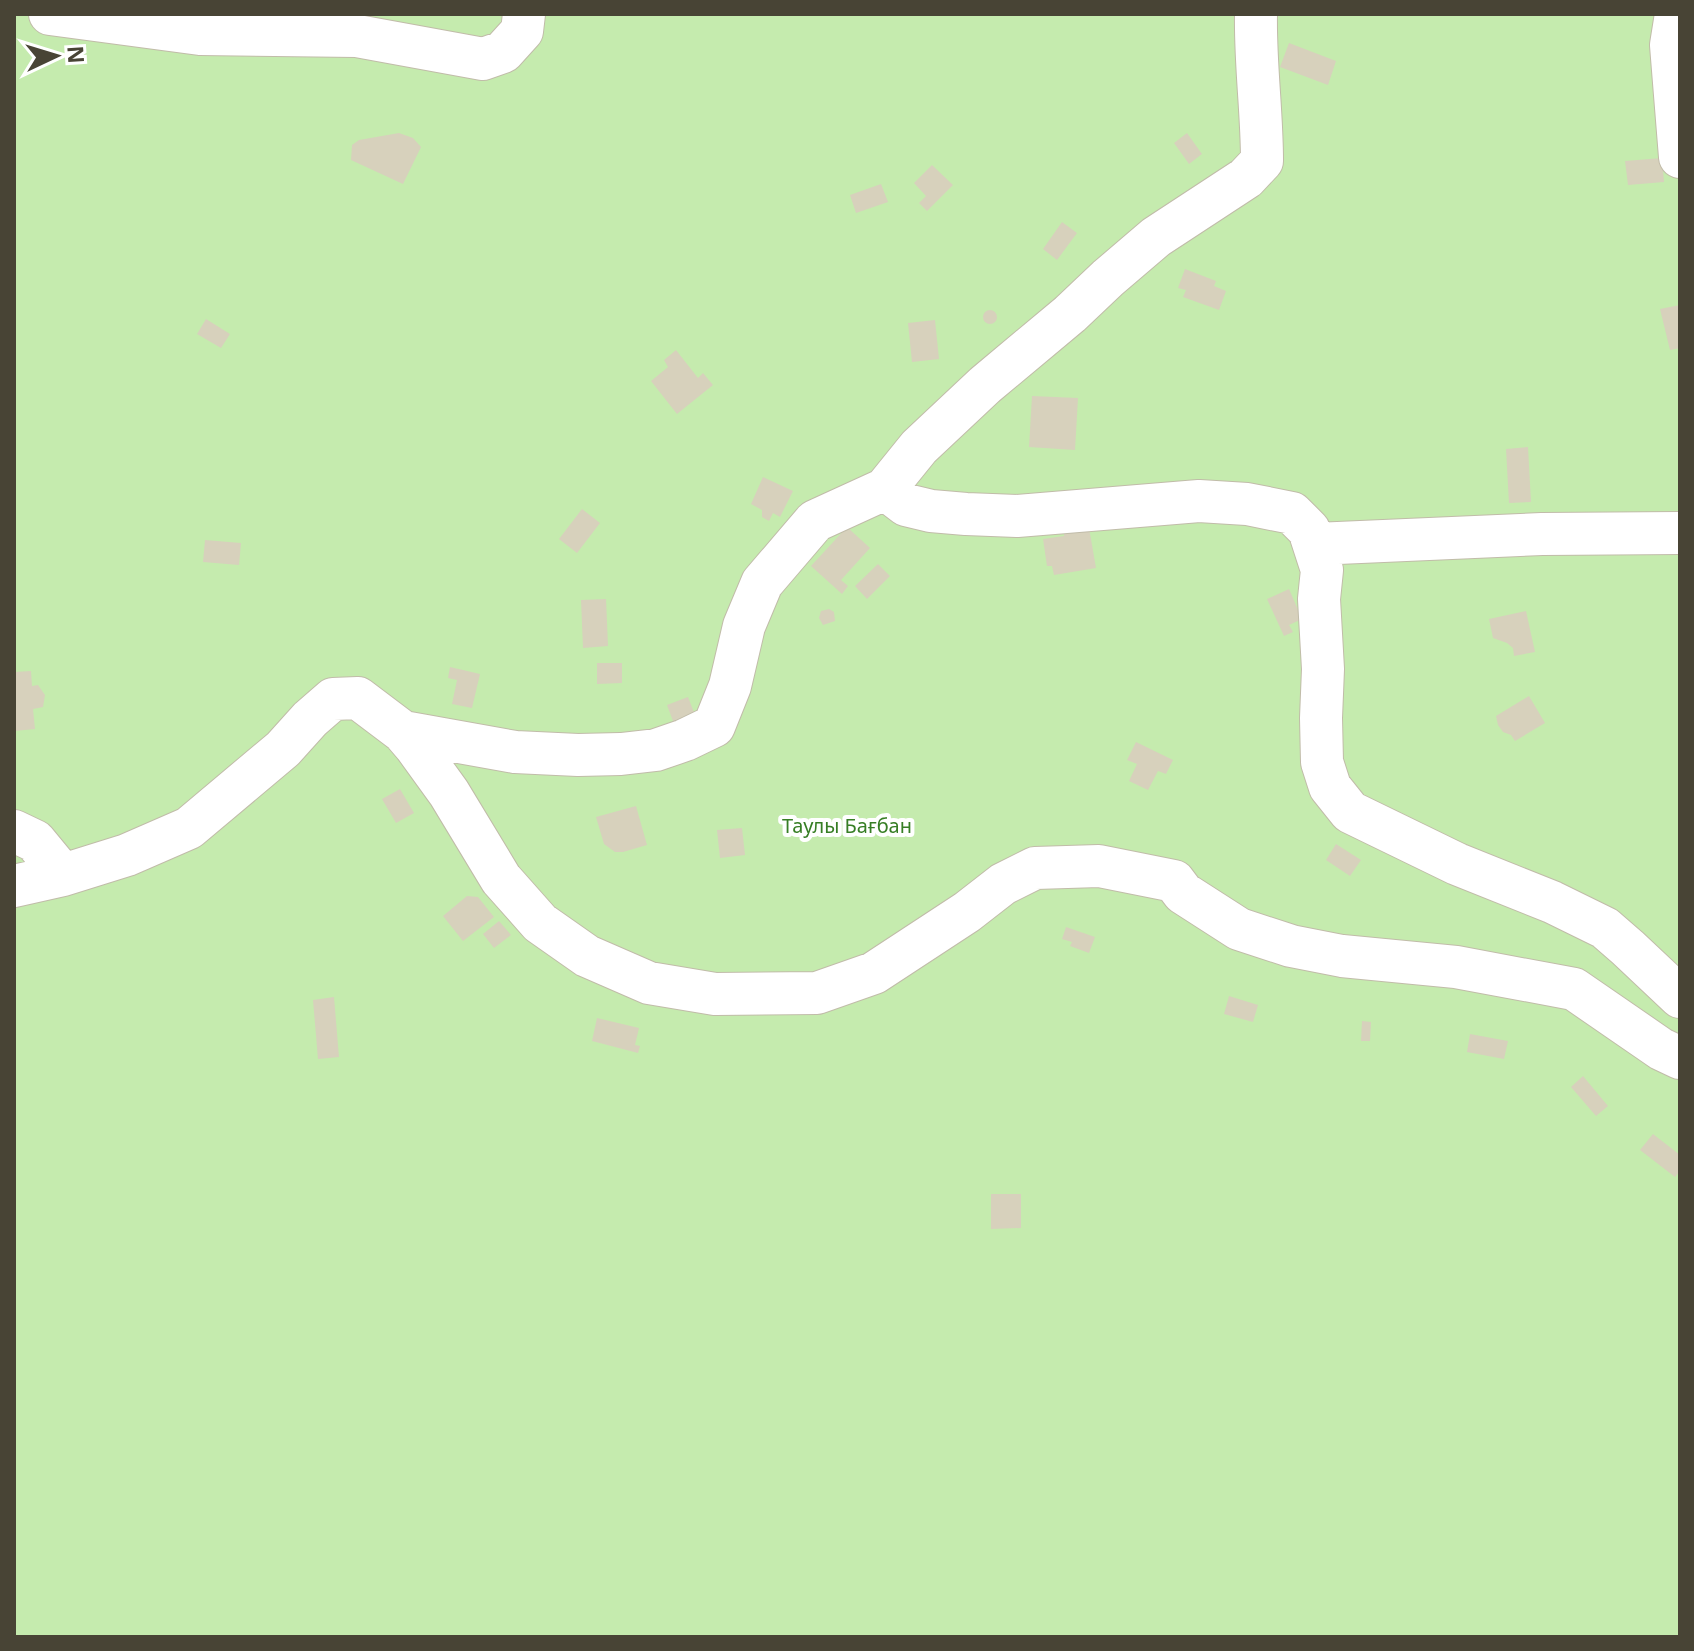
<svg xmlns="http://www.w3.org/2000/svg" width="1694" height="1651" font-family="'Noto Sans',sans-serif">
<rect width="100%" height="100%" fill="#f4f3e7"/>
<path fill="#c5ebae" d="M14,14H1680V1637H14Z"/>
<path fill="#d7d1bc" d="M1289,43L1336,61L1328,85L1280,67Z
M399,133L413,138L421,147L403,184L351,160L352,145L359,140Z
M1187,133L1202,154L1189,164L1174,143Z
M1662,158L1664,182L1628,185L1625,161Z
M932,165L953,185L927,211L919,203L926,196L914,183Z
M881,184L888,202L856,213L850,195Z
M1062,222L1077,233L1057,260L1043,249Z
M1185,269L1216,281L1214,286L1226,291L1219,310L1183,297L1186,290L1178,288Z
M1680,305V348L1670,350L1660,309Z
M983 317a7 7 0 1 1 14 0a7 7 0 1 1-14 0Z
M206,319L230,334L221,348L197,334Z
M935,320L939,359L912,362L908,323Z
M676,350L698,378L703,373L713,385L677,414L651,381L668,367L664,360Z
M1032,396L1078,398L1075,450L1029,447Z
M1528,447L1531,502L1509,503L1506,449Z
M763,477L793,491L780,517L773,513L769,521L762,517V510L751,504Z
M582,509L600,523L577,553L559,539Z
M847,527L870,548L841,580L848,586L842,594L811,566Z
M1089,528L1096,568L1054,575L1052,566H1047L1043,539L1064,536V532Z
M205,540L241,543L239,565L203,562Z
M878,564L890,576L867,599L855,586Z
M1289,589L1302,619L1289,625L1293,632L1284,636L1267,599Z
M606,599L608,646L583,648L581,600Z
M829,609L834,612L835,621L823,625L819,618L821,611Z
M1526,611L1535,652L1514,656L1513,648L1507,643L1493,638L1489,619Z
M597,663H622V683L597,684Z
M450,667L480,674L472,708L452,704L457,680L448,678Z
M31,671L32,686L38,685L45,695L43,707L33,709L35,729L14,731V672Z
M1529,696L1545,723L1515,741L1511,735L1503,732L1498,725L1496,716Z
M688,697L697,720L676,729L667,705Z
M1136,742L1173,760L1166,774L1158,771L1148,790L1129,781L1137,764L1127,760Z
M400,789L414,813L396,823L382,799Z
M636,806L647,845L623,852H615L604,844L596,817Z
M742,828L745,855L720,858L717,830Z
M1336,844L1361,860L1350,876L1326,860Z
M467,896L478,897L494,917L463,941L443,916Z
M499,921L511,935L494,948L483,934Z
M1066,927L1095,937L1089,953L1070,946L1072,942L1062,939Z
M1229,996L1258,1005L1253,1022L1224,1014Z
M334,997L339,1057L318,1059L313,1000Z
M597,1018L639,1028L635,1045L640,1046L638,1053L592,1041Z
M1362,1021L1371,1022L1370,1041H1361Z
M1470,1034L1508,1041L1504,1059L1467,1052Z
M1583,1076L1608,1106L1596,1116L1571,1087Z
M1653,1134L1680,1155V1171L1675,1177L1640,1150Z
M991,1194H1021V1228L991,1229Z"/>
<g fill="none" stroke-linecap="round" stroke-linejoin="round">
<g stroke="#c1bca9" stroke-width="44">
<path id="minor" d="M50,14L200,34L357,36L483,59L503,52L522,31L524,14
M1676,14L1671,45L1680,157
M885,489L906,505L931,511L966,514L1017,516L1199,501L1247,504L1292,513L1309,530L1322,570L1319,599L1323,669L1321,718L1322,762L1330,787L1350,812L1457,864L1552,902L1605,928L1628,948L1680,997
M1315,544L1542,534L1680,533
M403,732L515,752L578,755L621,754L656,750L685,740L714,726L730,686L744,626L762,583L815,521L885,489L919,447L985,385L1070,314L1108,278L1156,237L1246,178L1262,161C1262,112 1255,63 1256,14
M14,831L35,841L63,875
M14,886L63,875L127,855L189,828L283,749L310,719L333,699L358,698L403,732L415,746L449,793L501,879L540,923L587,956L649,983L715,994L817,993L874,973L967,912L1003,884L1035,868L1099,866L1174,881L1183,893L1239,929L1291,946L1342,956L1456,967L1574,989L1661,1049L1680,1058"/>
</g>
<use href="#minor" stroke="#fff" stroke-width="42"/>
</g>
<g text-anchor="middle" stroke-width="8" stroke-linejoin="round" paint-order="stroke">
<g font-size="20" fill="#377e25" stroke="#fff">
<text x="847" y="833">Таулы Бағбан</text>
</g>
</g>
<rect width="1694" height="1651" fill="none" stroke="#484435" stroke-width="32"/>
<g transform="translate(56 56) rotate(86)" stroke="#ffffff" stroke-width="6" paint-order="stroke">
<path d="M0-6L14 30L0 20L-14 30Z" fill="#484435"/>
<text y="-12" font-size="22" font-weight="bold" text-anchor="middle" fill="#484435">N</text>
</g>
</svg>
